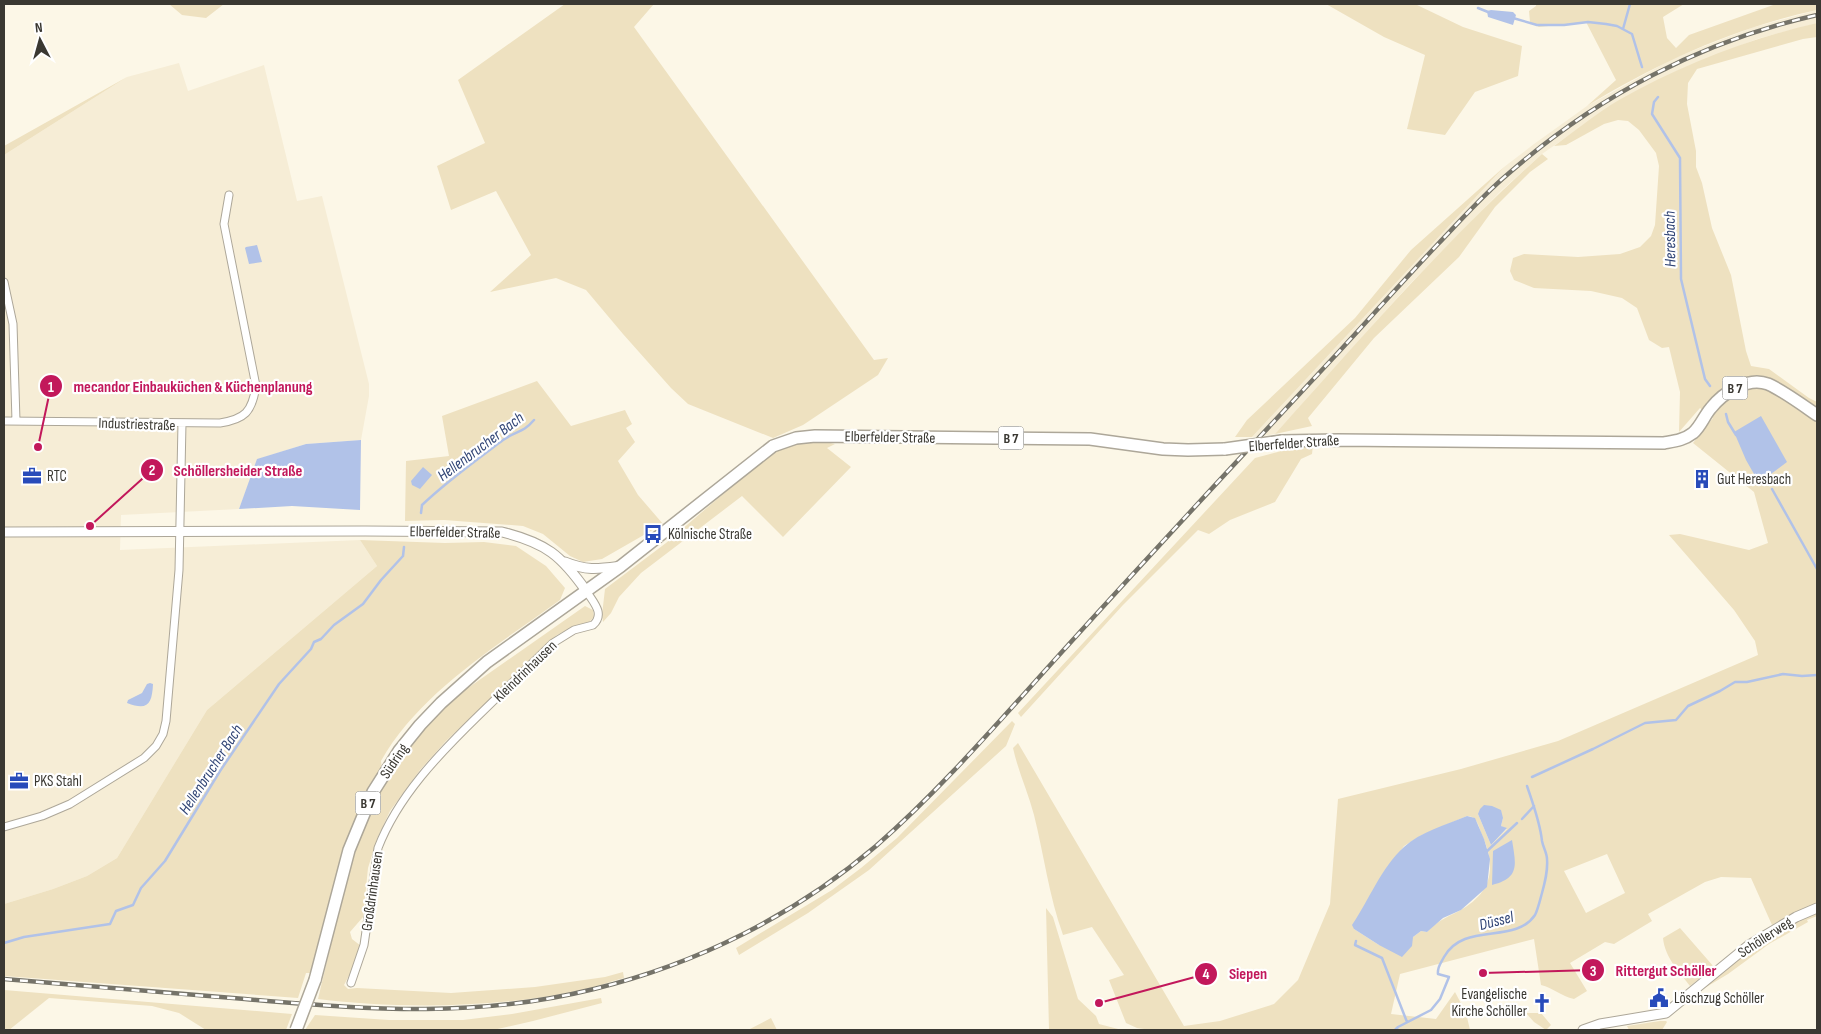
<svg xmlns="http://www.w3.org/2000/svg" width="1821" height="1034" font-family="'Sofia Sans Condensed',sans-serif">
<rect width="100%" height="100%" fill="#fcf7e7"/>
<path fill="#f6edd6" d="M1817,10V23L1757,39L1679,70L1618,101L1542,154L1502,190L1408,286L1275,434L1252,437L1504,167L1534,144L1587,106L1674,58L1751,28Z
M179,63L188,91L264,65L297,201L322,196L369,384V396L361,440L306,444L258,459L239,509L121,515L120,550L360,540L377,566L207,710L117,858L87,876L53,889L4,904V155L127,77Z"/>
<path fill="#eee1c0" fill-rule="evenodd" d="M169,4H224L206,18L182,15Z
M565,4H654L634,27L874,360L888,358L878,375L803,425L773,438L688,404L671,388L623,334L586,290L556,278L490,292L531,255L496,191L451,210L437,166L485,143L458,80Z
M1326,4H1415L1463,27L1522,46L1518,76L1475,92L1445,135L1407,129L1425,55L1384,37Z
M1536,4H1684L1663,17L1667,38L1676,48L1689,35L1776,4H1817V10C1734,28 1659,62 1587,106L1616,80L1586,22L1539,27L1530,22L1529,11L1536,6Z
M1817,23V37L1803,39L1697,69L1688,83L1687,104L1696,151V167L1702,183L1712,228L1731,275L1746,351L1751,366L1769,369L1809,398L1817,402V903L1772,925L1751,878L1721,877L1705,882L1648,914L1652,921L1614,944L1605,942L1570,963L1587,991L1574,999C1561,996 1553,988 1541,985L1534,939L1400,974L1391,1014L1436,1019L1455,992L1466,1013L1470,1030H1151L1137,1028L1126,1023L1109,980L1124,975L1092,927L1063,935C1049,896 1044,855 1034,815C1028,792 1018,771 1013,748L1018,743L1184,1026L1220,1021L1274,1004L1298,980L1330,904L1338,799L1461,769L1558,741L1758,655L1755,641L1734,610L1669,535L1680,534L1749,550L1768,543L1754,492L1693,443L1713,418L1700,408L1679,432L1680,392L1669,347L1662,348L1649,340L1637,308L1622,298L1591,291L1534,288L1514,280L1510,271L1513,258L1524,254L1578,257L1620,254L1640,247L1651,236L1655,225L1659,166L1656,153L1639,130L1628,121L1618,120L1604,124L1566,145L1554,146C1575,131 1597,113 1619,100C1681,65 1748,39 1817,23ZM1478,814L1503,818L1501,826L1507,829L1491,845ZM1467,816C1477,816 1479,827 1482,835C1497,868 1492,893 1459,911C1447,917 1437,921 1427,932L1421,931L1413,937L1379,945L1354,929L1371,894L1404,846L1422,835ZM1607,854L1625,893L1586,913L1564,871Z
M127,77L4,155V146Z
M1542,154L1548,159L1530,172L1495,207L1459,257L1374,338L1308,418L1312,426L1275,434C1361,338 1446,240 1542,154Z
M1504,167L1252,437H1235L1247,420L1355,318L1411,250Z
M537,381L571,426L625,410L632,424L626,428L635,442L618,461L638,495L663,524L602,559L583,562L570,556L543,534L523,526L444,520L405,521L406,461L449,456L442,416Z
M822,441L835,444L827,448L851,467L783,537L742,496L641,573L619,597L611,613L603,622L602,615L605,589L666,543L759,463L782,448L804,442Z
M1313,445L1312,454L1301,459L1275,502L1230,520L1209,534L1198,530L1123,605L1021,717L1018,713L1255,458L1297,447Z
M360,540L445,543L484,542L516,546L546,566L565,588L560,600C498,645 419,693 381,761L382,768L366,795L350,831L312,973H306L298,998L4,976V904L53,889L87,876L117,858L207,710L377,566Z
M585,606L593,610L594,617L588,623L577,625L557,635L446,741L420,770L390,811L377,839L368,868L363,917L350,932L352,939L361,946L352,970L344,985L348,989L357,988L451,993L535,987L605,977L623,972L624,978C609,982 593,988 577,991C498,1008 397,1009 318,999L351,860L374,803L402,753L424,725L448,702Z
M1012,721L1015,724L1006,746L869,870L808,913L739,955L736,948L832,890L861,868L897,838Z
M1046,908L1053,917L1078,999L1096,1016L1099,1024L1122,1030H1049Z
M1817,911V916L1807,920L1808,922L1769,944L1728,974L1698,992L1750,948L1776,932Z
M1680,928L1714,967L1690,986C1679,971 1665,958 1663,938Z
M4,990L292,1014L286,1030H206L179,1013L152,1006L49,998L9,1030H4Z
M601,998L602,1003L533,1021L493,1030H305L315,1015L389,1020H463L512,1014Z
M1526,1013H1541L1551,1025L1546,1030L1534,1022Z
M771,1018L777,1030H748Z
M1660,1021H1666L1667,1022L1662,1030H1629L1627,1026Z"/>
<path fill="#b1c2e8" d="M1491,10L1513,12L1516,15L1513,25L1488,17L1487,11Z
M257,245L262,262L249,264L245,248L246,247Z
M1761,416L1787,462L1767,477L1758,481L1746,460L1734,432Z
M361,440L360,510L292,506L239,509L257,459L306,444Z
M423,467L432,475L420,489L412,485L411,481Z
M150,683L153,684C152,704 148,711 127,703L128,700L142,693L147,684Z
M1484,805L1492,806L1501,810L1503,818L1501,826L1507,828L1491,845L1478,814L1480,809Z
M1467,816L1475,818L1484,839L1490,859L1487,887L1461,910L1443,918L1427,932L1421,931L1413,937L1412,946L1402,957L1379,945L1354,929L1352,925C1369,900 1381,868 1404,847C1420,832 1446,825 1467,816Z
M1512,840C1516,865 1520,878 1492,885L1493,851Z"/>
<g fill="none" stroke-linecap="round" stroke-linejoin="round">
<path stroke="#b1c2e8" stroke-width="2.5" d="M1478,8L1488,12
M1513,18L1537,25H1564L1588,22L1606,24L1617,26L1632,34L1642,67
M1623,29L1630,4
M1658,97L1654,102L1652,114L1680,158L1681,279L1705,379L1710,386
M1726,414L1728,422L1736,435
M1772,489L1817,569
M421,513L422,505C447,481 475,461 503,440C517,430 522,434 534,420
M1532,777L1593,749L1645,723L1676,720L1688,706L1720,691L1735,682H1747L1783,674L1802,676L1817,675
M1522,819L1534,806
M1485,853L1517,823
M1356,941L1355,945L1382,958L1407,1022
M4,943L24,937L110,924L116,911L133,905L141,888L165,861L220,771L279,684L311,649L314,642L321,639L334,625L363,604L381,580L403,556L404,547
M1395,1030L1398,1027L1431,1010L1440,999L1449,977L1438,974C1437,967 1441,963 1444,957C1464,921 1515,945 1535,915C1538,909 1540,900 1542,893C1545,882 1548,871 1547,859C1547,853 1543,847 1542,841C1540,822 1533,804 1527,786"/>
<g stroke="#ada799" stroke-width="9">
<path id="minor" d="M4,282L13,324L16,421
M4,421L220,423C245,419 252,412 256,386L224,224L229,195
M4,827L42,816L70,804L144,758L156,746L163,734L166,721L179,570L182,423
M351,983L364,945L378,848C398,796 439,754 479,715C504,691 528,667 553,643L574,630L593,625C605,614 594,603 587,592"/>
</g>
<g stroke="#ada799" stroke-width="11">
<path id="tertiary" d="M4,532L365,531L502,532C546,543 561,555 587,592
M565,562C587,571 598,569 621,566
M1583,1030L1600,1024L1666,1013L1749,945L1796,917L1817,908"/>
</g>
<g stroke="#ada799" stroke-width="14">
<path id="primary" d="M1282,441L1338,440L1664,443C1675,441 1684,440 1693,433C1701,426 1704,416 1711,408C1723,393 1748,376 1768,384C1782,390 1804,406 1817,415
M315,980L349,850L373,792L399,751L420,725L441,703L487,662L621,566L773,446L796,438L815,436L1090,439L1163,449L1188,450L1225,449"/>
</g>
<use href="#minor" stroke="#fff" stroke-width="7"/>
<use href="#tertiary" stroke="#fff" stroke-width="9"/>
<use href="#primary" stroke="#fff" stroke-width="11"/>
<g stroke="#757369" stroke-width="4.5">
<path id="rail" d="M4,979C84,986 164,993 245,999C367,1009 473,1019 594,989C697,964 795,915 876,846C939,791 995,726 1051,664C1144,561 1239,459 1334,357C1369,319 1403,281 1438,244C1461,220 1483,195 1508,174C1597,96 1702,41 1817,15"/>
</g>
<use href="#rail" stroke="#fff" stroke-width="2.5" stroke-dasharray="8" stroke-linecap="butt"/>
<g stroke="#ada799" stroke-width="14" stroke-linecap="butt">
<path id="primary-bridge" d="M1225,449L1282,441
M296,1030L315,980"/>
</g>
<use href="#primary-bridge" stroke="#fff" stroke-width="11"/>
</g>
<defs>
<g id="office-bare" transform="scale(1.5)"><path d="M-6-3h4V-5.5h4V-3h4V5H-6ZM-1-4.5V-3h2v-1.5ZM-6 0V1H6V0Z" fill="#284bba" stroke="#fff" stroke-width="2.5" paint-order="stroke"/></g>
<g id="building-bare" transform="scale(1.5)"><path d="M-4-6H4V6H1V3H-1V6H-4ZM-2.5-4.3h1.7v1.8h-1.7ZM.8-4.3h1.7v1.8H.8ZM-2.5-1h1.7V.8h-1.7ZM.8-1h1.7V.8H.8Z" fill="#284bba" stroke="#fff" stroke-width="2.5" paint-order="stroke"/></g>
<g id="bus-bare" transform="scale(1.5)"><path d="M-5-6H5V4H4V6H2V4H-2V6H-4V4H-5ZM-3.5-4V0h7V-4ZM-3.5 1.2v1.5H-2V1.2ZM2 1.2v1.5H3.5V1.2Z" fill="#284bba" stroke="#fff" stroke-width="2.5" paint-order="stroke"/></g>
<g id="civic-bare" transform="scale(1.5)"><path d="M-.6-6.5H3V-4.5H.6V-3L4-1V1h2V6H-6V1h2V-1L-.6-3ZM-1.2 2.5V6h2.4V2.5Z" fill="#284bba" stroke="#fff" stroke-width="2.5" paint-order="stroke"/></g>
<g id="church-bare" transform="scale(1.5)"><path d="M-1.2-6h2.4v3.5h3.3v2.4h-3.3V6h-2.4V-.1h-3.3v-2.4h3.3Z" fill="#284bba" stroke="#fff" stroke-width="2.5" paint-order="stroke"/></g>
</defs>
<g fill-rule="evenodd">
<use href="#office-bare" x="32" y="476"/>
<use href="#building-bare" x="1702" y="479"/>
<use href="#bus-bare" x="653" y="534"/>
<use href="#office-bare" x="19" y="781"/>
<use href="#civic-bare" x="1659" y="998"/>
<use href="#church-bare" x="1542" y="1003"/>
</g>
<g text-anchor="middle" stroke-width="4.5" stroke-linejoin="round" paint-order="stroke">
<g fill="#fff" stroke="#757470" stroke-width="1">
<rect x="1722.5" y="376.5" width="25" height="23" rx="4"/>
<rect x="998.5" y="426.5" width="25" height="23" rx="4"/>
<rect x="355.5" y="791.5" width="25" height="23" rx="4"/>
</g>
<g font-size="14" font-weight="bold" fill="#3a3832">
<text x="1735" y="393">B 7</text>
<text x="1011" y="443">B 7</text>
<text x="368" y="808">B 7</text>
</g>
<g font-size="15" fill="#3a3832" stroke="#fff">
<text transform="translate(137 424) rotate(2)" y="5">Industriestraße</text>
<text transform="translate(890 437) rotate(1)" y="5">Elberfelder Straße</text>
<text transform="translate(1294 443) rotate(-4)" y="5">Elberfelder Straße</text>
<text transform="translate(455 532) rotate(1)" y="5">Elberfelder Straße</text>
<text transform="translate(525 671) rotate(-44)" y="5">Kleindrinhausen</text>
<text transform="translate(394 761) rotate(-56)" y="5">Südring</text>
<text transform="translate(372 891) rotate(-82)" y="5">Großdrinhausen</text>
<text transform="translate(1765 937) rotate(-33)" y="5">Schöllerweg</text>
</g>
<g font-size="15" fill="#3a3832" stroke="#fff" text-anchor="start">
<text x="47" y="481">RTC</text>
<text x="1717" y="484">Gut Heresbach</text>
<text x="668" y="539">Kölnische Straße</text>
<text x="34" y="786">PKS Stahl</text>
<text x="1527" y="999" text-anchor="end">Evangelische<tspan x="1527" dy="17">Kirche Schöller</tspan></text>
<text x="1674" y="1003">Löschzug Schöller</text>
</g>
<g font-size="16" font-style="italic" fill="#304475" stroke="#fff">
<text transform="translate(1669 239) rotate(-91)" y="6">Heresbach</text>
<text transform="translate(480 446) rotate(-37)" y="6">Hellenbrucher Bach</text>
<text transform="translate(210 769) rotate(-57)" y="6">Hellenbrucher Bach</text>
<text transform="translate(1496 920) rotate(-15)" y="6">Düssel</text>
</g>
</g>
<path fill="none" stroke="#c2185b" stroke-width="2" d="M38 447L51 386M90 526L152 470M1483 973L1593 970M1099 1003L1206 974"/>
<g fill="#c2185b" stroke="#fff" stroke-width="2">
<circle cx="38" cy="447" r="5"/>
<circle cx="90" cy="526" r="5"/>
<circle cx="1483" cy="973" r="5"/>
<circle cx="1099" cy="1003" r="5"/>
<circle cx="51" cy="386" r="12"/>
<circle cx="152" cy="470" r="12"/>
<circle cx="1593" cy="970" r="12"/>
<circle cx="1206" cy="974" r="12"/>
</g>
<g font-size="15" text-anchor="middle" font-weight="bold" fill="#fff">
<text x="51" y="392">1</text>
<text x="152" y="475">2</text>
<text x="1593" y="976">3</text>
<text x="1206" y="979">4</text>
</g>
<g font-size="16" text-anchor="middle" font-weight="bold" fill="#c2185b" stroke="#fff" stroke-width="4.5" stroke-linejoin="round" paint-order="stroke">
<text x="193" y="392">mecandor Einbauküchen &amp; Küchenplanung</text>
<text x="238" y="476">Schöllersheider Straße</text>
<text x="1666" y="976">Rittergut Schöller</text>
<text x="1248" y="979">Siepen</text>
</g>
<rect width="1821" height="1034" fill="none" stroke="#3a3832" stroke-width="10"/>
<g transform="translate(40 40) rotate(354)" stroke="#ffffff" stroke-width="4" paint-order="stroke">
<path d="M0-4L9 19L0 12L-9 19Z" fill="#3a3832"/>
<text y="-8" font-size="14" font-weight="bold" text-anchor="middle" fill="#3a3832">N</text>
</g>
</svg>
